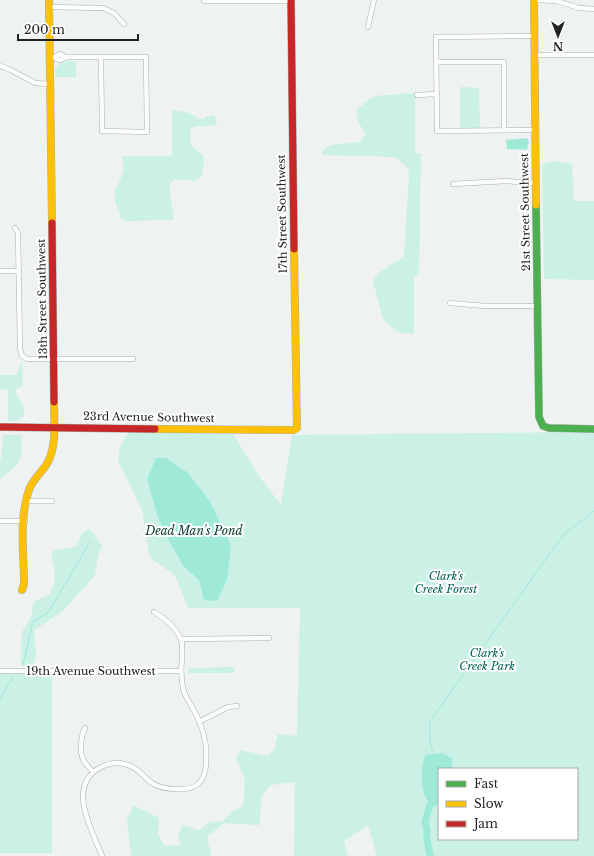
<svg xmlns="http://www.w3.org/2000/svg" width="594" height="856" font-family="'Libre Baskerville',serif">
<rect width="100%" height="100%" fill="#eef2f0"/>
<path fill="#cbf0e6" fill-rule="evenodd" d="M68,61H76V77H55V68L59,64Z
M460,87L479,88L480,128H460Z
M415,93V153H421L419,275L414,276V334L397,332L383,319L373,281C379,270 394,264 404,256L409,175L408,168L395,157L323,155L322,151L331,145L360,142L365,134L358,121L356,110L368,100L375,96Z
M172,110L190,113L199,119H204L207,116L213,115L216,118L217,123L214,126H196L190,129C190,145 189,145 203,155L204,162L201,177L194,181L175,179L171,182L169,191L174,216L173,220L126,221L121,218L115,201V191L124,171L122,156H172Z
M554,161L572,164L574,201H594V280L544,279L542,164Z
M22,361L23,386L16,389C16,402 27,401 23,417L17,421H8V390L0,389V375H16Z
M129,432L233,434L259,476L281,505L292,435L594,432V856H377L368,825L344,841L348,856H294L295,782L271,785L261,797L260,825L224,823L207,837L211,856H132L129,839L127,821L133,805L159,818L158,834L165,846L180,845L178,834L183,825L199,830L210,822L223,821L233,811L243,806L245,780L236,758L240,750L267,756L274,750L278,734L297,736L300,608H188L175,575L150,558L142,510L118,461L120,447ZM158,518L217,601L204,599L199,580L184,567L170,543ZM439,769H577V839H439Z
M3,435H21L22,451L18,464L0,479V462L1,460Z
M90,529L102,546L98,555L95,575L63,611L34,630L36,657L33,666H21V642L23,630L32,615L33,602L50,594C56,579 57,572 51,557L54,550L76,547L82,533Z
M234,667V673H188V668Z
M0,671H52V853H0Z"/>
<path fill="#9fead7" d="M527,138L529,142L527,150L507,149L506,140Z
M156,458H166L188,473L209,500L231,545L227,580L217,601L204,600L199,580L184,567L170,543L158,518L147,479Z
M442,753L452,758V769H439V803L434,807C418,795 421,772 425,755Z"/>
<g fill="none" stroke-linecap="round" stroke-linejoin="round">
<path stroke="#9fead7" stroke-width="1" d="M23,665L33,621L48,613L90,542
M0,699L14,675
M433,754L430,741V721L564,534L594,511"/>
<path stroke="#9fead7" stroke-width="7" d="M430,804L425,822L427,830V840L430,856"/>
<g stroke="#abaead" stroke-width="5.5">
<path id="street" d="M534,0L557,1L579,8L594,9
M204,1H291
M49,7L103,8L114,13L124,24
M368,27L374,0
M534,36L436,37L437,131L535,130
M534,55H594
M49,57H54L60,54L66,57H146L147,132L102,131L101,57
M54,57L56,59L60,60L66,57
M436,62H504V130
M0,66L9,69L35,83L49,84
M417,95L437,94
M453,184L506,181L536,183
M15,228L18,233L20,348L22,356L27,359H133
M0,271H19
M450,303L485,306H537
M26,501H52
M0,521H25
M181,639L269,638
M0,671H181
M199,722L228,707L237,706
M85,728C81,736 79,751 83,759C85,764 90,768 93,772
M102,856C93,832 68,790 96,770C106,763 117,761 128,765C139,768 143,777 152,783C162,790 189,792 198,784C205,778 206,770 206,762C208,742 202,724 192,707C189,701 184,695 183,688C181,678 181,668 182,658C182,652 183,645 181,640C177,628 164,618 154,612"/>
</g>
<g stroke="#abaead" stroke-width="8">
<path id="fast" d="M536,205L539,417L543,426L549,428L594,429"/>
</g>
<g stroke="#abaead" stroke-width="8">
<path id="slow" d="M49,0L52,223
M534,0L536,205
M155,429L294,430L297,428L294,249
M22,590L24,584C24,554 19,522 28,493C31,480 42,473 48,462C57,444 54,421 54,402"/>
</g>
<g stroke="#abaead" stroke-width="8">
<path id="jam" d="M291,0L294,249
M52,223L54,402
M0,427L155,429"/>
</g>
<use href="#street" stroke="#fcfdfd" stroke-width="4.5"/>
<use href="#fast" stroke="#4caf50" stroke-width="7"/>
<use href="#slow" stroke="#ffc107" stroke-width="7"/>
<use href="#jam" stroke="#c62828" stroke-width="7"/>
</g>
<g text-anchor="middle" stroke-width="4" stroke-linejoin="round" paint-order="stroke">
<g font-size="11" fill="#212322" stroke="#fff">
<text transform="translate(525 212) rotate(-91)" y="4">21st Street Southwest</text>
<text transform="translate(282 214) rotate(-91)" y="4">17th Street Southwest</text>
<text transform="translate(42 299) rotate(-91)" y="4">13th Street Southwest</text>
<text transform="translate(149 417) rotate(1)" y="4">23rd Avenue Southwest</text>
<text x="91" y="675">19th Avenue Southwest</text>
</g>
<g font-size="11" font-style="italic" fill="#016050" stroke="#fff">
<text x="446" y="580">Clark's<tspan x="446" dy="13">Creek Forest</tspan></text>
<text x="487" y="657">Clark's<tspan x="487" dy="13">Creek Park</tspan></text>
</g>
<g font-size="12" font-style="italic" fill="#073a30" stroke="#fff">
<text x="194" y="535">Dead Man's Pond</text>
</g>
</g>
<rect x="438" y="768" width="140" height="72" fill="#ffffff" stroke="#a6a7a7"/>
<rect x="446" y="781" width="20" height="6" fill="#4caf50" stroke="#a6a7a7"/>
<text x="474" y="788" font-size="12" fill="#212322">Fast</text>
<rect x="446" y="801" width="20" height="6" fill="#ffc107" stroke="#a6a7a7"/>
<text x="474" y="808" font-size="12" fill="#212322">Slow</text>
<rect x="446" y="821" width="20" height="6" fill="#c62828" stroke="#a6a7a7"/>
<text x="474" y="828" font-size="12" fill="#212322">Jam</text>
<g transform="translate(558 36) rotate(180)" stroke="#ffffff" stroke-width="3" paint-order="stroke">
<path d="M0-3L7 15L0 10L-7 15Z" fill="#212322"/>
<text y="-6" font-size="11" font-weight="bold" text-anchor="middle" fill="#212322">N</text>
</g>
<path d="M18 34v6h120v-6" fill="none" stroke="#212322" stroke-width="2"/>
<text x="24" y="34" font-size="12" fill="#212322" stroke="#ffffff" stroke-width="3" paint-order="stroke">200 m</text>
</svg>
